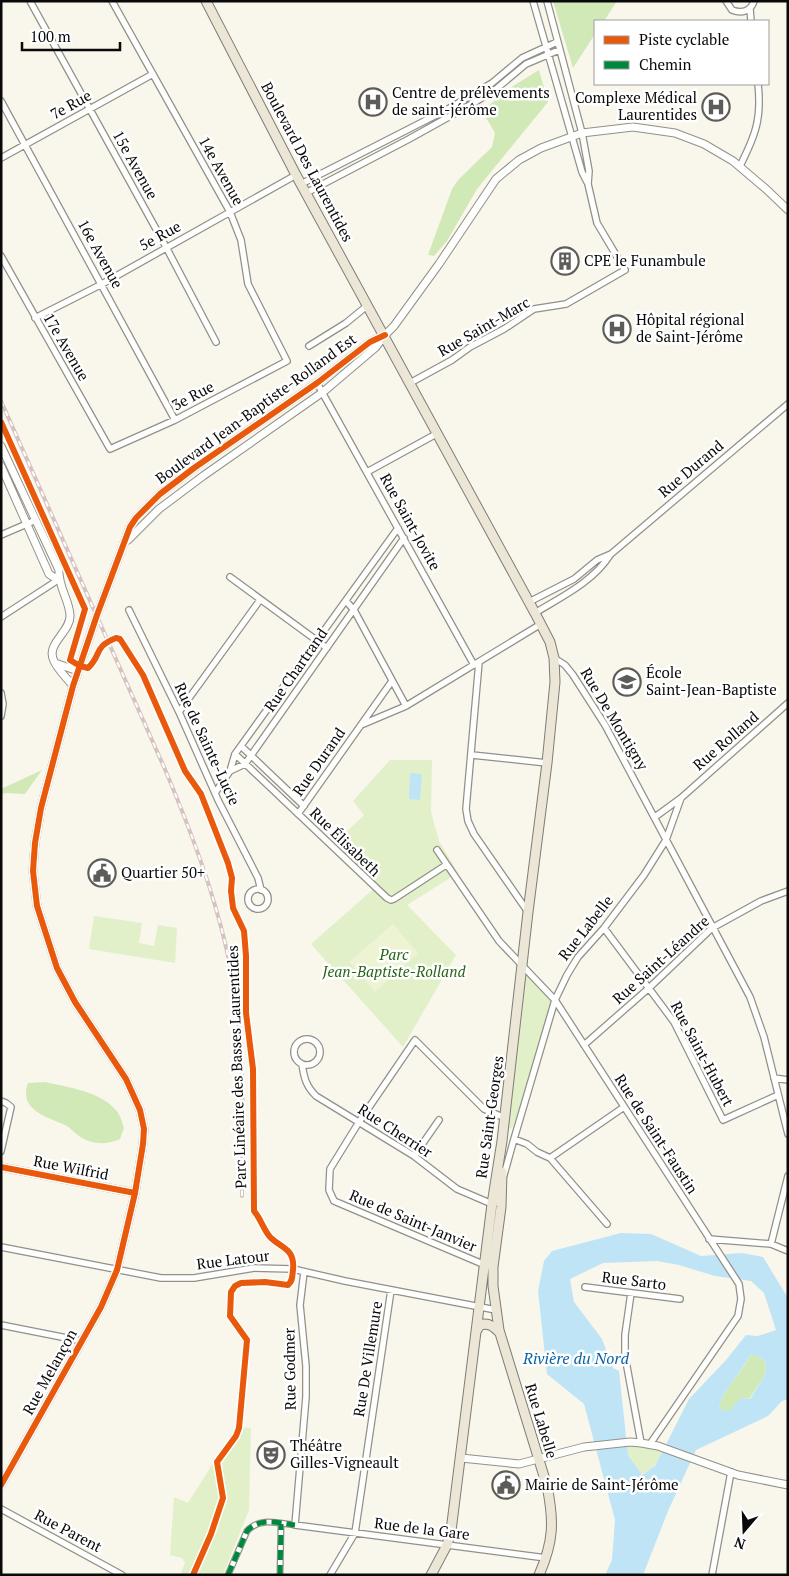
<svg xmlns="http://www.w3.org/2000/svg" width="789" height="1576" font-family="'PT Serif',serif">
<rect width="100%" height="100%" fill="#f9f6ec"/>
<path fill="#e1f0c9" d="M390,760H432L431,812L439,841L458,873L407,905L456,955L403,1047L311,944L378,885L335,843L364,815L353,801Z
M94,916L142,923L139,943L154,946L158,925L177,928L175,963L89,949Z
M523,966L555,1000L513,1127L510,1129L508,1125Z
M236,1427L251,1428L249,1510L223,1575H180L185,1563L182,1558L170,1555L174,1497L188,1503Z
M641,1443L663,1450L655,1466L641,1475L628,1455L626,1445Z"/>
<path fill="#d1e9b7" d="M553,1H617L604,21H595V34L573,68Z
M539,70L548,102L477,189L447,241L434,256L428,255L452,189L458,180L492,147L495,133L482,111L510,88Z
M42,770L25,794L6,793L1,794V789Z
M45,1082C68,1087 104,1092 118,1113C121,1117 122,1123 124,1128L120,1139C107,1145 92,1145 79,1136C74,1133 72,1129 67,1126C48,1117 18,1111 28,1083Z
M752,1354L759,1356L766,1363L765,1375L749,1399L741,1398L729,1412L719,1409L722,1397Z"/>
<path fill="#ecf4d4" d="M393,924L418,953L375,992L349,962Z"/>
<path fill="#bfe4f6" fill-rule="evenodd" d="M410,773L422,774L420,800L409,799Z
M621,1233L651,1234L701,1256L742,1253L763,1257L788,1298V1399L782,1401L768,1416L696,1450L668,1511L643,1575H605L612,1560L615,1520L584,1404L547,1374L538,1291L544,1261L552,1251ZM657,1261L679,1265L715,1276L751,1281L764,1293L776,1330L758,1336L746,1335L726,1360L689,1399L655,1466L642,1475L628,1455L619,1371L613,1368L602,1339L574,1302L570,1279L603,1263ZM751,1355L759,1356L766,1363L765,1375L750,1399L741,1398L729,1411L719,1409L722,1397Z"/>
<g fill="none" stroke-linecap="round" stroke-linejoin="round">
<g stroke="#91908b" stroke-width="7">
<path id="pedestrian" d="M228,1575L247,1531C260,1517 277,1523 295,1525
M280,1575L281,1524"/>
</g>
<g stroke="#91908b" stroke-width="8">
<path id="minor" d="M30,1L166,247L216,342
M533,1L582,172L587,182
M726,1L732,10C742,14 751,11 754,1
M750,9L751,21
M1,101L175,420
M1,158L153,74
M740,166C755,136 762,119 758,84
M301,184L448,109L492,83L522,58L557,42
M306,193L409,139L472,104L496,89L526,64L559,50
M1,256L110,449L175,420L287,361L248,284L241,240L230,212L112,1
M35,318L102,284L296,175
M309,346L346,323L368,305
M317,383L474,665
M410,383L452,360L470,347L504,329L534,309L566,304L625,270L597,223L588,184L589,171L582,133L547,1
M367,472L438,433
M1,535L36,520
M230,577L327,648
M346,601L354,610L406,706
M529,602L574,579L597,560L611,554L788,404
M129,610L179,712L218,800L258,878L261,890
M535,613C561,597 593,582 610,555
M1,617L58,580
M554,658L565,665L573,675L605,725L750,997L764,1037L788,1134
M479,662L466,809L468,821L474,834L528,912
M1,693L3,704L1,716
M179,712L260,600
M361,725L406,706L541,624
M241,746L304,806
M235,754L387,898L391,900L394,899L446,865
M472,755L547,763
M230,771L245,764L404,538
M215,793L230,771L235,754L398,528
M298,814L392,681
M655,817L681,798
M437,850L499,941L555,1000L739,1284L741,1299L738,1316L650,1444
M248 899a10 10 0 1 1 20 0a10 10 0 1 1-20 0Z
M604,928L674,1022L723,1120L778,1095
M294 1052a13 13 0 1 1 26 0a13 13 0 1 1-26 0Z
M584,1045L649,988L712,928L761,901L788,891
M302,1064C304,1078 306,1086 316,1096L414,1156L457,1189L492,1204
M774,1078L788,1080
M1,1101L6,1103L11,1107L1,1151
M514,1139L527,1144L537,1152L550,1158L607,1224
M414,1156L439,1120
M550,1158L624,1107
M504,1175L514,1139L555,1000L567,975L578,957L604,928L644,875L666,840L681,798L788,703
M709,1239L771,1244L788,1251
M771,1244L788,1176
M1,1247L161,1278H194L254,1268L293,1269L345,1281L496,1310
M485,1265L334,1201L329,1190L330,1169L359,1122L415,1040L484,1109L505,1118
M304,1272L300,1305L306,1366V1397L295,1525L546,1558
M585,1287L680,1299
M631,1293L625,1335V1356L641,1443
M1,1325L82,1341
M1,1509L122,1575
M330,1575L355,1533L391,1290
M712,1575L731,1472"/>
</g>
<g stroke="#91908b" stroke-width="9">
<path id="tertiary" d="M1,446L59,570C58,587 69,599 70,615C71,632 45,644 54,661C58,670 67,678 73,686
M1,466L49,574L58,580
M128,540L159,509L203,476L323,392L376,347L385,335L394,326L439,264L496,179L519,160L541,148L582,133L633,127L675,133L704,144L733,161L766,189L788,210
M55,663L78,671
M1,1167L135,1193
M461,1458L519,1464L584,1447L630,1442L641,1443L658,1446L738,1475L788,1485
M1,1485L101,1307L117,1270L135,1193L143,1144L144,1129L140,1110L126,1079L75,1002L57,968L37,906L33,871L35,843L41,808L73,686L97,615L130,527L136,518L160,494L194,468L317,383L370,342L385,335"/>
</g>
<g stroke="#7e7d78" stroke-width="11">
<path id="primary" d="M206,1L296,175L535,613L550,642L554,658L555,682L547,763L528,912L502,1141L492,1204L451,1531L447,1545L431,1575
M502,1172L501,1207L493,1267V1286L499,1330L547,1486C554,1521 554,1541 539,1575
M477,1330L480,1325C489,1322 494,1327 500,1333"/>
</g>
<use href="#pedestrian" stroke="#fefefc" stroke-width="4.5"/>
<use href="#minor" stroke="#fefefc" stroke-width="5.5"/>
<use href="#tertiary" stroke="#fefefc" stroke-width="7"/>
<use href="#primary" stroke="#ebe6d5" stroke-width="9"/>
<g stroke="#d7c2c2" stroke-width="4">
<path id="rail" d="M1,401L164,767C197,845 228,929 238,1014C245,1074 242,1136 242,1196"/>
</g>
<use href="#rail" stroke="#fff" stroke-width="2" stroke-dasharray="5.5" stroke-linecap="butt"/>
<path stroke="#00873e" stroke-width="5" stroke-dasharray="10 5" stroke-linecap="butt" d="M228,1575L247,1531C260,1517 277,1523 295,1525
M280,1575L281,1524"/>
<g stroke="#fff" stroke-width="9">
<path id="cycleway" d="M1,422L85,609L70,660L80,666L88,668C102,655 93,647 116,638L120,639L143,675L185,771L201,794L228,863L232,878L231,891L233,908L244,931L246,956V1013L253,1069L254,1211C261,1219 264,1231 271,1238C283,1249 295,1249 293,1270C292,1276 293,1281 288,1285L265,1282L241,1283L235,1286L231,1292L230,1316L247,1340L239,1428L236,1436L217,1462L223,1498L211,1534L193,1575
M1,1167L135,1193
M1,1485L101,1307L117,1270L135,1193L143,1144L144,1129L140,1110L126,1079L75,1002L57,968L37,906L33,871L35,843L41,808L73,686L97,615L130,527L136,518L160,494L194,468L317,383L370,342L385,335"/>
</g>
<use href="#cycleway" stroke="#e8590c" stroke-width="6"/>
</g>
<defs>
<g id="hospital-ring" transform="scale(1.4375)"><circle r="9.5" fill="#fff" stroke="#5d5c58" stroke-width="1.5"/><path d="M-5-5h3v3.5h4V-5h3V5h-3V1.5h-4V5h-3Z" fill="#5d5c58"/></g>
<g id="building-ring" transform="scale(1.4375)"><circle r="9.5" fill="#fff" stroke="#5d5c58" stroke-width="1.5"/><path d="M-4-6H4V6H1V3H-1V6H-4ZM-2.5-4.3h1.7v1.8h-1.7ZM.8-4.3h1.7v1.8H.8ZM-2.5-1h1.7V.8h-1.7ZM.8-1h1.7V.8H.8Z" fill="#5d5c58"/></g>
<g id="school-ring" transform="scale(1.4375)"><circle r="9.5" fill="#fff" stroke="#5d5c58" stroke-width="1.5"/><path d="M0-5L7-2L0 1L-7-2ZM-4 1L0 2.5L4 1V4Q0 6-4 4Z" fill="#5d5c58"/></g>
<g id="civic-ring" transform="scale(1.4375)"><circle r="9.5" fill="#fff" stroke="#5d5c58" stroke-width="1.5"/><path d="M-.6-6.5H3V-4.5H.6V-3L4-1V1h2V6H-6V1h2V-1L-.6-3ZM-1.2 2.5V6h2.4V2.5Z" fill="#5d5c58"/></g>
<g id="theatre-ring" transform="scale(1.4375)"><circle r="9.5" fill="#fff" stroke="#5d5c58" stroke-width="1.5"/><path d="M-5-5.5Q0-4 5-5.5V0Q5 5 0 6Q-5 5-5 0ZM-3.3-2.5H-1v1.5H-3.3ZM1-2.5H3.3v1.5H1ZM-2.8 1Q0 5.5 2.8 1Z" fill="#5d5c58"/></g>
</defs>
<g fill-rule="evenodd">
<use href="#hospital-ring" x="373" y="102"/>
<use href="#hospital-ring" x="716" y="107"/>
<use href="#building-ring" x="565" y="261"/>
<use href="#hospital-ring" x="617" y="329"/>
<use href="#school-ring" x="627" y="682"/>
<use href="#civic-ring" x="102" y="873"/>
<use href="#theatre-ring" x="271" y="1455"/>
<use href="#civic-ring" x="506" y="1485"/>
</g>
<g text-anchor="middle" stroke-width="5" stroke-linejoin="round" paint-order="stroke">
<g font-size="15" fill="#090909" stroke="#fff" text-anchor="start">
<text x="392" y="98">Centre de prélèvements<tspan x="392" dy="17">de saint-jérôme</tspan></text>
<text x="697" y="103" text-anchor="end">Complexe Médical<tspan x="697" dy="17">Laurentides</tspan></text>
<text x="584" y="266">CPE le Funambule</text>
<text x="636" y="325">Hôpital régional<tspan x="636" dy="17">de Saint-Jérôme</tspan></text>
<text x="646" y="678">École<tspan x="646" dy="17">Saint-Jean-Baptiste</tspan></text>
<text x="121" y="878">Quartier 50+</text>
<text x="290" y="1451">Théâtre<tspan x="290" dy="17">Gilles-Vigneault</tspan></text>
<text x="525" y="1490">Mairie de Saint-Jérôme</text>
</g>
<g font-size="15" fill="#090909" stroke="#fff">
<text transform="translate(71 105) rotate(-29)" y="5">7e Rue</text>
<text transform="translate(307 162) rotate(62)" y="5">Boulevard Des Laurentides</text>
<text transform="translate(135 165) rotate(61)" y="5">15e Avenue</text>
<text transform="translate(221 171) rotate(61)" y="5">14e Avenue</text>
<text transform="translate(160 236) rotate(-29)" y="5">5e Rue</text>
<text transform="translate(100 254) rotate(61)" y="5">16e Avenue</text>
<text transform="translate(484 327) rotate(-30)" y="5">Rue Saint-Marc</text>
<text transform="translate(66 347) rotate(60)" y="5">17e Avenue</text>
<text transform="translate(193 396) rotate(-28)" y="5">3e Rue</text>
<text transform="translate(256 409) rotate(-36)" y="5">Boulevard Jean-Baptiste-Rolland Est</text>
<text transform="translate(691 469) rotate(-40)" y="5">Rue Durand</text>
<text transform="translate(410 522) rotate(61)" y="5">Rue Saint-Jovite</text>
<text transform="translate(296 670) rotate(-55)" y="5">Rue Chartrand</text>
<text transform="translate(614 719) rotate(59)" y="5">Rue De Montigny</text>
<text transform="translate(726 741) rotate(-41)" y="5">Rue Rolland</text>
<text transform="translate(207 744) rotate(65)" y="5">Rue de Sainte-Lucie</text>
<text transform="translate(319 762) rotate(-55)" y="5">Rue Durand</text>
<text transform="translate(345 842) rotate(44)" y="5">Rue Élisabeth</text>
<text transform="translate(586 928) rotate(-52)" y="5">Rue Labelle</text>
<text transform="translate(661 960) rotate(-42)" y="5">Rue Saint-Léandre</text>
<text transform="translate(702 1054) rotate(62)" y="5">Rue Saint-Hubert</text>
<text transform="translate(237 1067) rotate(-92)" y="5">Parc Linéaire des Basses Laurentides</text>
<text transform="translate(490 1117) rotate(-82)" y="5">Rue Saint-Georges</text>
<text transform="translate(395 1131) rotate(33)" y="5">Rue Cherrier</text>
<text transform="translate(656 1134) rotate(57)" y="5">Rue de Saint-Faustin</text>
<text transform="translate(71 1168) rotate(11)" y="5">Rue Wilfrid</text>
<text transform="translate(413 1221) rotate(23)" y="5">Rue de Saint-Janvier</text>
<text transform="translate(233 1260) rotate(-7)" y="5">Rue Latour</text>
<text transform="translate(634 1281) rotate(7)" y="5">Rue Sarto</text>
<text transform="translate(368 1359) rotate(-81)" y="5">Rue De Villemure</text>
<text transform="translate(290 1369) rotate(-91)" y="5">Rue Godmer</text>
<text transform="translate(50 1372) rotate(-61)" y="5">Rue Melançon</text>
<text transform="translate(541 1421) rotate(73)" y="5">Rue Labelle</text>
<text transform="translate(422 1529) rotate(7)" y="5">Rue de la Gare</text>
<text transform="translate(68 1531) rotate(28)" y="5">Rue Parent</text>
</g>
<g font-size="15" font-style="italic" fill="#276516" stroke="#fff">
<text x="394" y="960">Parc<tspan x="394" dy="17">Jean-Baptiste-Rolland</tspan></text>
</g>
<g font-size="16" font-style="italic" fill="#0b62a3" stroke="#fff">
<text x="576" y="1364">Rivière du Nord</text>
</g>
</g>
<rect width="789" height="1576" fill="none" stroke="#090909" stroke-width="5"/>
<rect x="594" y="20" width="175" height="65" fill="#ffffff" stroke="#9d9d9d"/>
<rect x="604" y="36" width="25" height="8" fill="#e8590c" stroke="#9d9d9d"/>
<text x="639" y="45" font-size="15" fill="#090909">Piste cyclable</text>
<rect x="604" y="61" width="25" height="8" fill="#00873e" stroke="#9d9d9d"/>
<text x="639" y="70" font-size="15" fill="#090909">Chemin</text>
<g transform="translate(744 1531) rotate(199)" stroke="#ffffff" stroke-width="4" paint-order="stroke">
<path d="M0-4L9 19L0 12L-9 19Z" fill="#090909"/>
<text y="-8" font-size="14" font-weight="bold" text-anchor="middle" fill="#090909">N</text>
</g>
<path d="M22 42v8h98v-8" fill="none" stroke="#090909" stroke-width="2.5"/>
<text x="30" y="42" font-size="15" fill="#090909" stroke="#ffffff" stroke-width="4" paint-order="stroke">100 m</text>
</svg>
